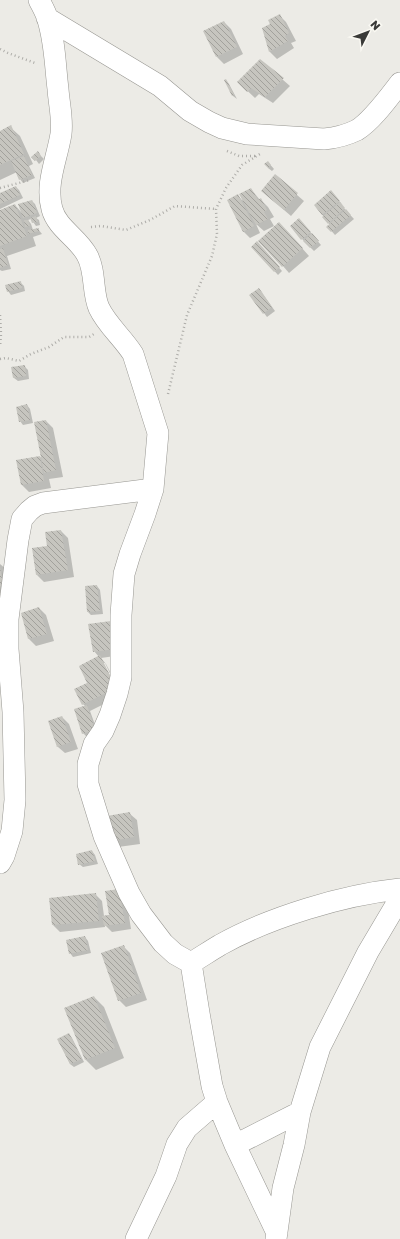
<svg xmlns="http://www.w3.org/2000/svg" width="400" height="1239" font-family="'Golos Text',sans-serif">
<defs>
<pattern id="building-back-hatch" width="6" height="6" patternUnits="userSpaceOnUse"><rect width="6" height="6" fill="#c6c5bf"/><path d="M-1 5l2 2M0 0l6 6M5-1l2 2" fill="none" stroke="#a2a19c"/></pattern>
</defs>
<rect width="100%" height="100%" fill="#ecebe6"/>
<path fill="#0003" fill-rule="evenodd" d="M280,16L286,22L296,41L291,43L294,48L277,59L270,52L263,29L271,25Z
M224,22L231,29L243,54L224,64L217,57L204,31Z
M260,60L290,86L273,103L259,94L255,98L238,82Z
M226,80L229,84L237,99L233,96Z
M10,127L20,136L33,164L29,166L35,178L23,183L20,179L17,172L0,180V132Z
M38,153L44,159L39,164L36,160Z
M268,162L274,169L272,171L268,168Z
M275,176L304,201L291,216L270,198Z
M16,187L19,190L23,198L0,209V194Z
M251,189L260,200H261L268,207L274,217L270,219L274,226L264,231L256,224L260,233L250,238L243,231L238,196L243,201Z
M334,195L342,205H341L354,219L335,235L328,227L330,225L315,205Z
M32,201L35,204L40,216L36,218L39,220L40,225L36,226L31,219L28,220L31,224L33,230L38,229L42,234L33,237L36,246L7,256L11,269L2,271L0,270V211L15,205L22,213Z
M302,223L321,245L314,251L302,239Z
M286,230L309,256L289,273L283,266Z
M260,246L282,271L278,275L253,247Z
M20,282L24,286L25,291L11,295L8,291Z
M262,293L275,311L267,317L264,313Z
M24,366L28,370L29,379L18,381L14,378L13,368Z
M27,405L30,409L33,423L23,425L20,421Z
M46,421L53,428L63,477L49,479L51,488L29,492L22,485L18,461L42,457Z
M61,531L68,538L74,577L44,582L37,575L48,547Z
M0,564L7,570L10,592L0,593Z
M97,586L100,590L103,614L91,615L88,612Z
M39,608L46,615L54,641L36,646L29,639L22,613Z
M90,625L122,655L101,658L106,664L122,695L90,711L98,733L87,737L83,733L85,706L83,704L88,683L99,657L94,651ZM103,663H105L119,692Z
M62,717L69,724L78,749L65,753L58,747L49,721Z
M130,814L137,820L140,844L118,847L108,817Z
M92,851L95,855L98,864L83,867L79,864Z
M106,892L126,897L131,929L112,932L105,925V927L60,932L53,925L50,899L95,894L102,901L104,916L110,915Z
M85,937L88,941L91,953L73,957L70,953Z
M123,946L130,953L147,1000L126,1007L119,1000Z
M94,997L104,1007L124,1058L96,1070L86,1060L65,1009Z
M69,1034L72,1038L84,1062L74,1067L70,1064L58,1039Z"/>
<path fill="url(#building-back-hatch)" d="M280,14L289,33L285,36L288,41L269,52L262,28L270,24L268,20Z
M224,21L237,47L216,57L203,31Z
M260,59L284,78L265,97L251,88L247,92L237,82Z
M226,79L234,95L232,96L224,80Z
M11,125L24,154L0,165V131Z
M38,151L41,156L35,161L31,157Z
M24,156L32,175L19,180L11,161Z
M268,161L271,165L268,168L264,164Z
M275,174L298,193L284,210L261,191Z
M16,186L20,195L0,204V193Z
M251,188L258,200L261,198L267,210L264,212L268,219L256,225L239,194Z
M331,190L340,201L322,215L314,205Z
M238,194L254,226L243,232L227,200Z
M32,200L37,213L23,218L18,204Z
M340,202L345,208L328,224L322,217Z
M15,204L27,236L0,246V210Z
M346,209L351,215L331,232L326,227Z
M36,216L38,222L32,223L30,218Z
M299,218L311,232L301,240L290,226Z
M24,220H28L30,226L25,227Z
M279,222L303,248L282,267L258,241Z
M39,228V231L28,234V230Z
M312,233L319,241L310,248L303,241Z
M257,241L280,267L274,272L251,247Z
M3,248L8,265L0,268V249Z
M21,281L22,288L7,292L5,285Z
M259,288L272,307L263,314L249,295Z
M25,365L26,376L13,378L11,367Z
M27,404L30,420L19,422L16,407Z
M46,420L56,470L44,473L34,422Z
M40,456L44,481L21,485L16,460Z
M61,530L68,570L36,575L32,548L47,546L45,532Z
M0,567L3,586H0Z
M97,585L100,611L87,612L85,586Z
M39,607L47,634L28,639L21,613Z
M111,621L115,649L93,652L88,624Z
M100,655L116,688L82,705L74,689L87,683L79,666Z
M87,705L95,730L82,734L74,709Z
M62,716L71,742L57,747L48,721Z
M130,812L134,837L111,841L107,816Z
M92,850L95,861L78,865L76,854Z
M119,889L125,923L104,926L102,916L109,915L105,891Z
M96,893L99,921L52,925L49,898Z
M85,936L88,950L69,954L66,940Z
M124,945L141,993L118,1001L101,953Z
M94,996L115,1048L85,1060L64,1008Z
M69,1033L82,1059L70,1064L57,1039Z"/>
<g fill="none" stroke-linecap="round" stroke-linejoin="round">
<g stroke="#979691" stroke-width="22">
<path id="minor" d="M39,0C42,6 45,11 47,17C55,40 55,65 58,89C59,104 63,119 61,134C57,159 45,184 52,209C57,228 78,238 87,255C96,271 92,293 99,308C107,325 123,338 133,354L158,433L153,489L145,514L130,554L124,574L121,615V677L117,694L110,715L103,731L94,744L88,764V784L104,836L129,893L141,914L163,943L175,954L191,963
M47,18L160,86L190,111L209,122L222,128L247,134L324,139C335,138 347,135 357,130C372,121 389,97 400,83
M0,863L4,856L12,831L15,800L13,712L8,649V619L18,540L22,519L29,511L35,506L43,503L153,489
M191,963L199,1013L212,1086L217,1102L235,1145L277,1233
M191,963C201,957 210,951 220,945C270,917 343,895 400,889
M235,1145L300,1112
M136,1239L166,1176L177,1144L187,1128L217,1102
M276,1239L283,1188L294,1145L300,1112L320,1047L368,952L400,898"/>
</g>
<path stroke="#adaca8" stroke-width="2.5" stroke-dasharray="1 3" stroke-linecap="butt" d="M0,49L8,53L35,63
M227,151L239,156H257
M0,188L30,180
M91,227L101,226L126,230L150,220L175,206L216,209
M0,315L1,334L0,347
M0,359L6,358L19,361L31,354L49,347L64,337H89L94,334
M168,394L187,315L212,256L217,234L216,209L226,188L242,165L260,154"/>
<use href="#minor" stroke="#fff" stroke-width="21"/>
</g>
<g transform="translate(368 32) rotate(48)" stroke="#faf9f3" stroke-width="3" paint-order="stroke">
<path d="M0-3L7 15L0 10L-7 15Z" fill="#3a3a38"/>
<text y="-6" font-size="11" font-weight="bold" text-anchor="middle" fill="#3a3a38">N</text>
</g>
</svg>
